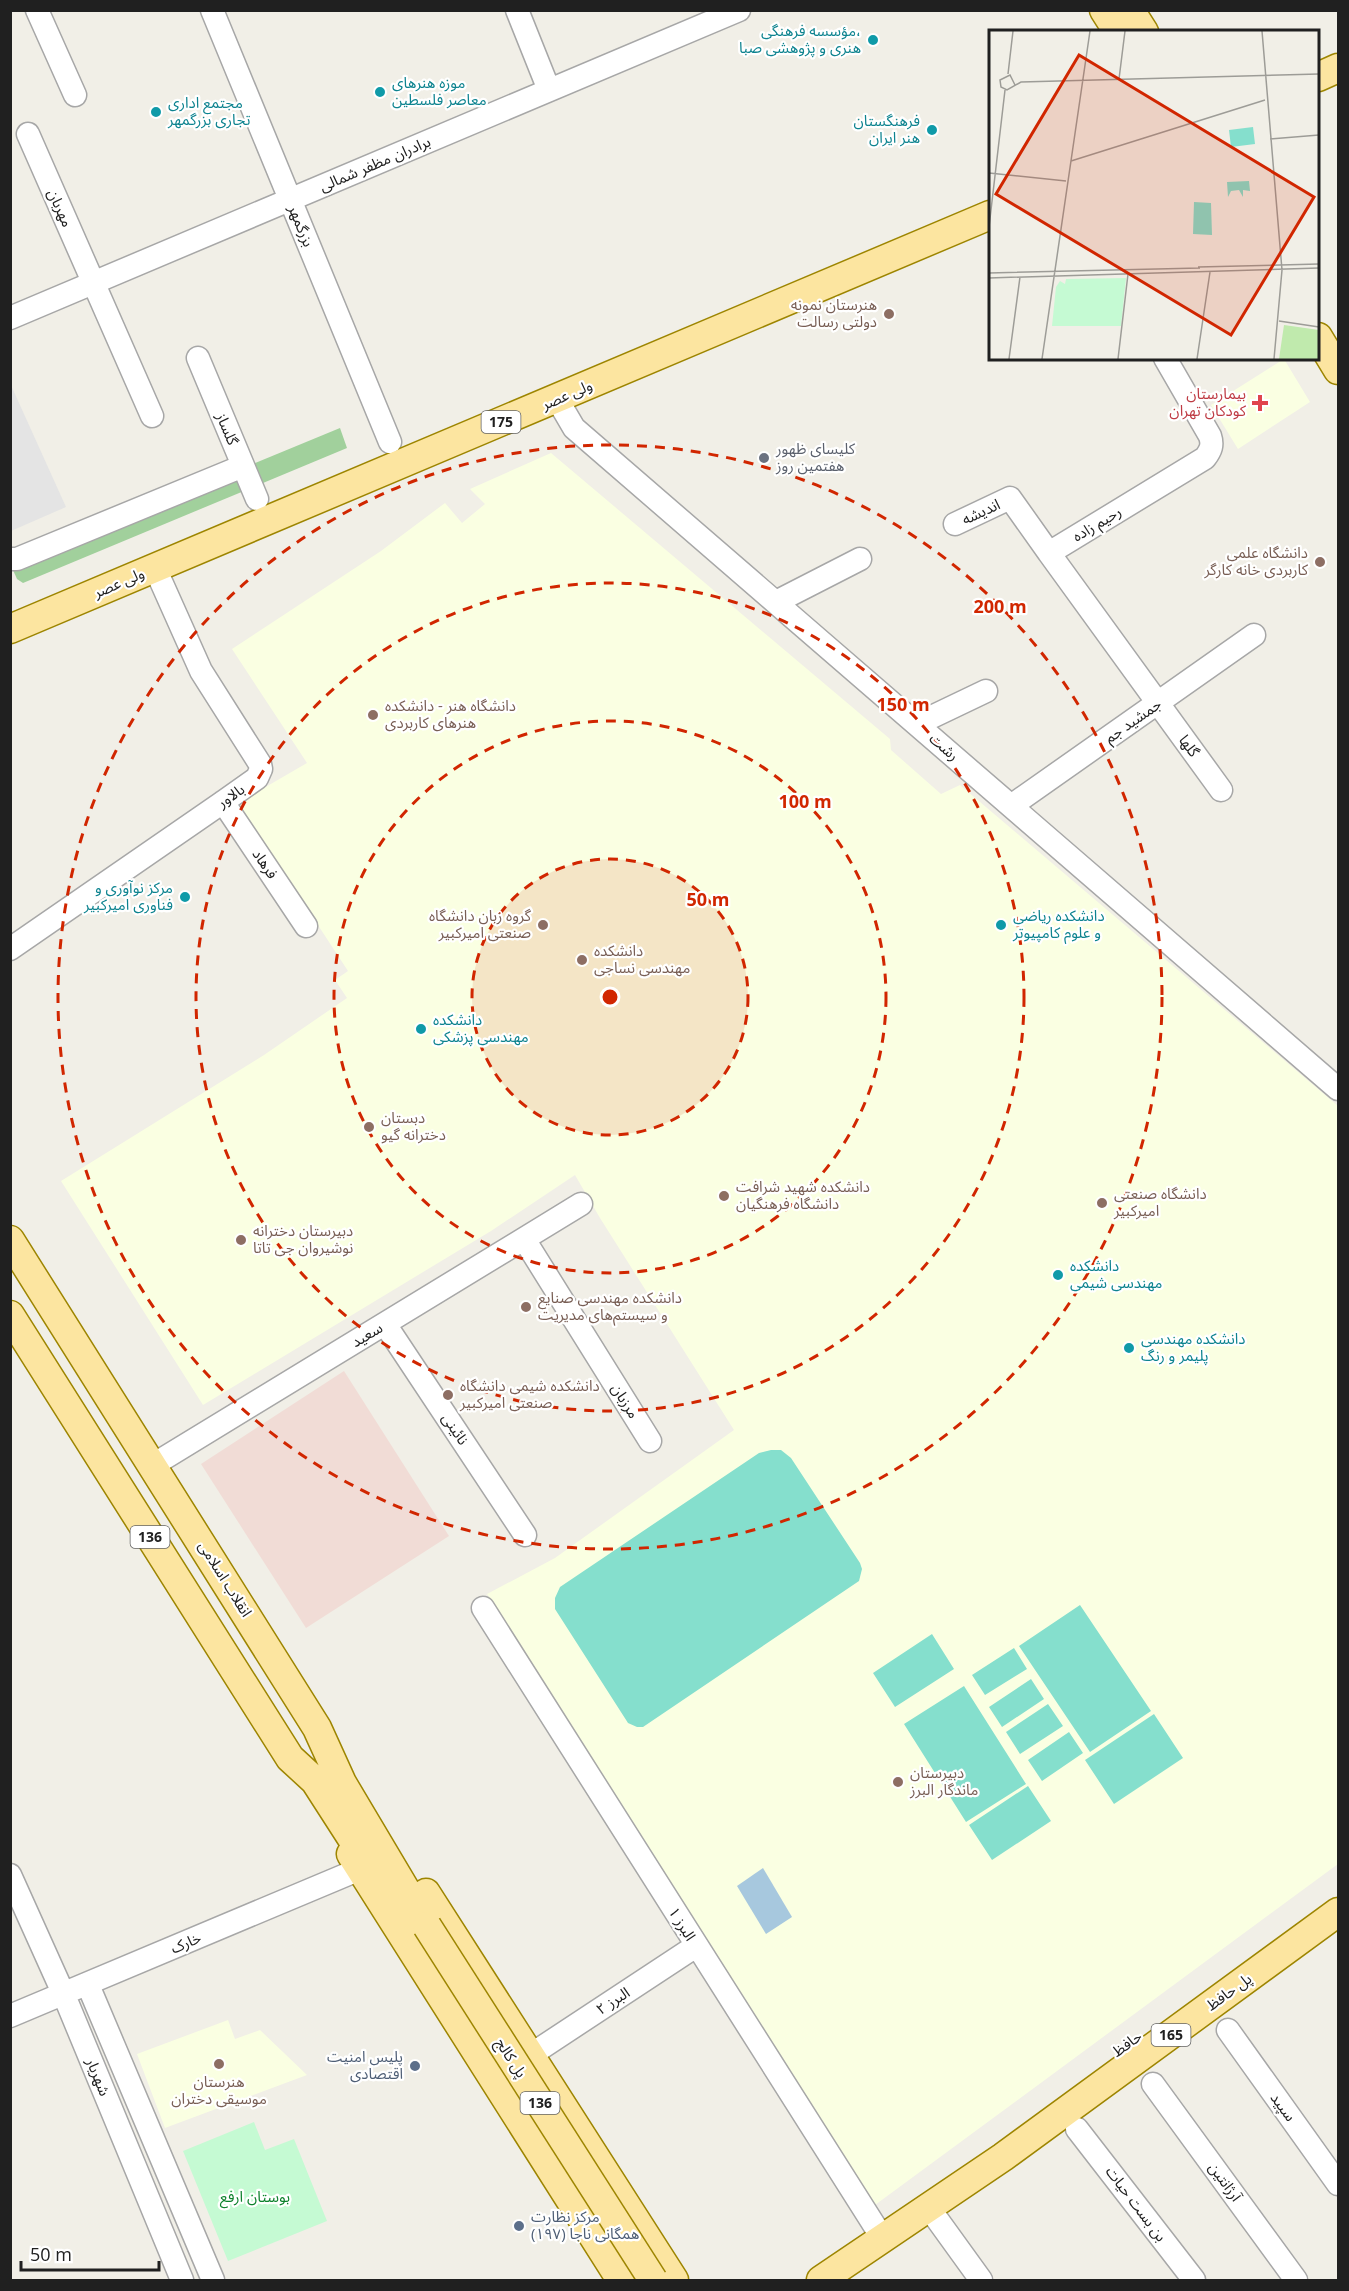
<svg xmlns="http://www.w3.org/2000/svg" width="1349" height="2291" font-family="'Open Sans','Noto Sans Arabic',sans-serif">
<rect width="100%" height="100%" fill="#f1efe7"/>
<path fill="#f1dcd6" d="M344,1371L449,1536L306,1628L201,1464Z"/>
<path fill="#faffe2" d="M1284,359L1310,402L1238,449L1211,405Z
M551,453L890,739L891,750L941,794L960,785L1338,1106V1864L875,2205L487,1594L555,1558L734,1430L600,1218L575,1175L491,1231L203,1405L61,1181L264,1055L347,998L335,980L348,971L238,803L307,763L232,649L381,551L445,503L462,523L485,504L470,489Z
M228,2020L235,2039L260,2030L307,2075L165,2128L137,2054Z"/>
<path fill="#a1d09c" d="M340,428L347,448L23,583L17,579L13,570L185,492Z"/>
<path fill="#c5fad3" d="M254,2122L265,2150L294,2139L327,2221L228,2261L183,2151Z"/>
<path fill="#85dfcd" d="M771,1450H781L791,1458L860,1563L862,1569L859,1581L643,1727H637L628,1723L555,1609V1598L560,1587L759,1453Z
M1080,1605L1151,1711L1090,1752L1019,1646Z
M932,1634L954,1669L895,1707L873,1673Z
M1014,1648L1027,1669L985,1695L972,1675Z
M1031,1679L1044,1699L1002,1727L989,1707Z
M964,1686L1026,1784L966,1822L904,1724Z
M1048,1704L1063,1726L1020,1754L1006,1732Z
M1154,1714L1183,1758L1114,1804L1085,1760Z
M1069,1732L1083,1753L1042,1781L1028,1760Z
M1028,1786L1051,1821L992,1860L969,1825Z"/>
<path fill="#e4e4e4" d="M10,383L66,507L11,531H10Z"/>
<path fill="#a7c8de" d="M763,1868L792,1917L766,1934L737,1886Z"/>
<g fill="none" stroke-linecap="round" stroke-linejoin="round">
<g stroke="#a7a7a7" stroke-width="25">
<path id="minor" d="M37,10L75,95
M212,10L390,442
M517,10L549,90
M28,134L152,416
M10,318L739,10
M198,358L257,499
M1165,358L1210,436C1213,445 1211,450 1205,458L1049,553L1221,790
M557,399L574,428L1338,1089
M955,524L1010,498L1049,553
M10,559H17L243,466
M776,602L860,559
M917,724L986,691
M223,802L306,926
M1011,806L1254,635
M10,949L223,802L257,778L261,769L260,764L201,671L155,568
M524,1239L650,1441
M385,1324L525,1535
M153,1465L581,1204
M483,1608L883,2239
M10,1875L64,1995L182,2280
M88,1985L213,2280
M10,2016L360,1869
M1228,2030L1338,2184
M529,2056L696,1946
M1153,2084L1296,2280
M1077,2129L1194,2280
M929,2208L981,2280"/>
</g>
<g stroke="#9d8500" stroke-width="31">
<path id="major" d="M1104,10L1118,32
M1130,10L1144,32
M1318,77L1338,68
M1318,337L1338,370
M10,629L990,215
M10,1240L317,1728L342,1783L427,1926
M10,1315L290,1758L315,1781L371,1868
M351,1854L621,2280
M426,1893L674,2280
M821,2280L1003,2157L1338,1912"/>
</g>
<use href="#minor" stroke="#fff" stroke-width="22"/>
<use href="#major" stroke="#fce5a0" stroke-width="28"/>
<g stroke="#9d8500" stroke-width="31" stroke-linecap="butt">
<path id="major-bridge" d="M427,1926L653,2280"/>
</g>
<use href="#major-bridge" stroke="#fce5a0" stroke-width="28"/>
</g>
<circle cx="610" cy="997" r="138" fill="#d12600" fill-opacity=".12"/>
<g fill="none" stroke="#d12600" stroke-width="3" stroke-dasharray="10 8">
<circle cx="610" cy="997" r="138"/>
<circle cx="610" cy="997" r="276"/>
<circle cx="610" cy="997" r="414"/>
<circle cx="610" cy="997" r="552"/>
</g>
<g fill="#0f9aa8" stroke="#fff" stroke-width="2">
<circle cx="873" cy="40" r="6"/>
<circle cx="380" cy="92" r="6"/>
<circle cx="156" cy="112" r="6"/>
<circle cx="932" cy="130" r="6"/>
<circle cx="185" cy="897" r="6"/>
<circle cx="1001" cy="925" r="6"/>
<circle cx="421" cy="1029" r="6"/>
<circle cx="1058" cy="1275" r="6"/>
<circle cx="1129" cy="1348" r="6"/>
</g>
<g fill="#8d6e63" stroke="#fff" stroke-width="2">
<circle cx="889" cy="314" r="6"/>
<circle cx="1320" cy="562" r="6"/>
<circle cx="373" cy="715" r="6"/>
<circle cx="543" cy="925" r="6"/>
<circle cx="582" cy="960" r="6"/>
<circle cx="369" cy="1127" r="6"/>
<circle cx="724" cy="1196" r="6"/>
<circle cx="1102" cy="1203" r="6"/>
<circle cx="241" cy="1240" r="6"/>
<circle cx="526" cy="1307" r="6"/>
<circle cx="448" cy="1395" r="6"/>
<circle cx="898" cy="1782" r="6"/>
<circle cx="219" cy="2064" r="6"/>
</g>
<path fill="#e0444e" stroke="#fff" stroke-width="2" d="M1257 394h6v6h6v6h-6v6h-6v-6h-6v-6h6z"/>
<circle fill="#6b7280" stroke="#fff" stroke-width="2" cx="764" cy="458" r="6"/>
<g fill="#5c6f8a" stroke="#fff" stroke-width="2">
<circle cx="415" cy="2066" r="6"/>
<circle cx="519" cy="2226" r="6"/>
</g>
<g text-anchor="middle" stroke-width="4.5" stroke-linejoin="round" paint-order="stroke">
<g fill="#fff" stroke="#636363" stroke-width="1.5">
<rect x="481.5" y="411" width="39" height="22" rx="4.5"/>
<rect x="130.5" y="1526" width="39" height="22" rx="4.5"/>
<rect x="1151.5" y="2024" width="39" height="22" rx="4.5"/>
<rect x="520.5" y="2092" width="39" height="22" rx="4.5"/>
</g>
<g font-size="14" font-weight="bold" fill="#202020">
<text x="501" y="427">175</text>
<text x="150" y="1542">136</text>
<text x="1171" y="2040">165</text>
<text x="540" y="2108">136</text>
</g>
<g font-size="15" fill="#0d838f" stroke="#fff" text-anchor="start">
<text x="861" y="36" text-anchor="end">مؤسسه فرهنگی،<tspan x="861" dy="17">هنری و پژوهشی صبا</tspan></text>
<text x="392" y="88">موزه هنرهای<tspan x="392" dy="17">معاصر فلسطین</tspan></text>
<text x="168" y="108">مجتمع اداری<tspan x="168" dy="17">تجاری بزرگمهر</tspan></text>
<text x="920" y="126" text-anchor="end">فرهنگستان<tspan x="920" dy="17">هنر ایران</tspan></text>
<text x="173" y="893" text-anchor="end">مرکز نوآوری و<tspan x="173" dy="17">فناوری امیرکبیر</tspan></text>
<text x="1013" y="921">دانشکده ریاضی<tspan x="1013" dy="17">و علوم کامپیوتر</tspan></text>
<text x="433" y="1025">دانشکده<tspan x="433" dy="17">مهندسی پزشکی</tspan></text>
<text x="1070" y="1271">دانشکده<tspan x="1070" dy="17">مهندسی شیمی</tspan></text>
<text x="1141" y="1344">دانشکده مهندسی<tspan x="1141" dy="17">پلیمر و رنگ</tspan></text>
</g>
<g font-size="15" fill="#202020" stroke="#fff">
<text transform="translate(375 164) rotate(-23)" y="5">برادران مظفر شمالی</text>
<text transform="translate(60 208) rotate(66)" y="5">مهربان</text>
<text transform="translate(301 226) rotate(68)" y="5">بزرگمهر</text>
<text transform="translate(567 395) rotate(-23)" y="5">ولی عصر</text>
<text transform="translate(227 429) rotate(67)" y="5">گلساز</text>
<text transform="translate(981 512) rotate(-25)" y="5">اندیشه</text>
<text transform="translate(1097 524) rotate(-31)" y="5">رحیم زاده</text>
<text transform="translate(119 583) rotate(-23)" y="5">ولی عصر</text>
<text transform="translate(1133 721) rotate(-35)" y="5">جمشید جم</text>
<text transform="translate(1189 746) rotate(54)" y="5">گلها</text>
<text transform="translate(944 747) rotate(41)" y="5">رشت</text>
<text transform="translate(231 796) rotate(-35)" y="5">بالاور</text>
<text transform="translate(265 864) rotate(56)" y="5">فرهاد</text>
<text transform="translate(367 1335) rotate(-31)" y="5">سعید</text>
<text transform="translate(625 1401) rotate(58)" y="5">مرزبان</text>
<text transform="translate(455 1429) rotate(56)" y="5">نائینی</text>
<text transform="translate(225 1579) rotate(58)" y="5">انقلاب اسلامی</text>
<text transform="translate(682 1924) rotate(58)" y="5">البرز ۱</text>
<text transform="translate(186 1943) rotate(-23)" y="5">خارک</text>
<text transform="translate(1229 1992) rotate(-36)" y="5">پل حافظ</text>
<text transform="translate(613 2001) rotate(-33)" y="5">البرز ۲</text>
<text transform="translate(1127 2044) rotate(-36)" y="5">حافظ</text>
<text transform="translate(511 2058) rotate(57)" y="5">پل کالج</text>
<text transform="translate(98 2077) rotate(68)" y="5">شهریار</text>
<text transform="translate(1283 2107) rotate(54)" y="5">سپید</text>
<text transform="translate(1225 2182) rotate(54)" y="5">آرژانتین</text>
<text transform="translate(1136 2204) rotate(53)" y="5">بن بست حیات</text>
</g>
<g font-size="15" fill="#785e54" stroke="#fff" text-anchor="start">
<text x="877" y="310" text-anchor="end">هنرستان نمونه<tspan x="877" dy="17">دولتی رسالت</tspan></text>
<text x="1308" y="558" text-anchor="end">دانشگاه علمی<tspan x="1308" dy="17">کاربردی خانه کارگر</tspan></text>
<text x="385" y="711">دانشگاه هنر - دانشکده<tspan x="385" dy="17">هنرهای کاربردی</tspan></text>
<text x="531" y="921" text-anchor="end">گروه زبان دانشگاه<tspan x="531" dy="17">صنعتی امیرکبیر</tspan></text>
<text x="594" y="956">دانشکده<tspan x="594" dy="17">مهندسی نساجی</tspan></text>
<text x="381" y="1123">دبستان<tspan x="381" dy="17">دخترانه گیو</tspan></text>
<text x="736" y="1192">دانشکده شهید شرافت<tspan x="736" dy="17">دانشگاه فرهنگیان</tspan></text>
<text x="1114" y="1199">دانشگاه صنعتی<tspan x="1114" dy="17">امیرکبیر</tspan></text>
<text x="253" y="1236">دبیرستان دخترانه<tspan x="253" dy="17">نوشیروان جی تاتا</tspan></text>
<text x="538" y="1303">دانشکده مهندسی صنایع<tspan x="538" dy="17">و سیستم‌های مدیریت</tspan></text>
<text x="460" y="1391">دانشکده شیمی دانشگاه<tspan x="460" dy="17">صنعتی امیرکبیر</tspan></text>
<text x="910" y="1778">دبیرستان<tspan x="910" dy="17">ماندگار البرز</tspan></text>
<text x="219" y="2087" text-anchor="middle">هنرستان<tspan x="219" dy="17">موسیقی دختران</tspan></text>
</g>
<g font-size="15" fill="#be3a42" stroke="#fff" text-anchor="end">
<text x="1246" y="399">بیمارستان<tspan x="1246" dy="17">کودکان تهران</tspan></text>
</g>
<g font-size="15" fill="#5b616d" stroke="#fff" text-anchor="start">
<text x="776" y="454">کلیسای ظهور<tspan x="776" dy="17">هفتمین روز</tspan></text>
</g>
<g font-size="15" fill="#4e5e75" stroke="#fff" text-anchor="end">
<text x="403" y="2062">پلیس امنیت<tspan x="403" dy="17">اقتصادی</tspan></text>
<text x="531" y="2222" text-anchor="start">مرکز نظارت<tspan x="531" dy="17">همگانی ناجا (۱۹۷)</tspan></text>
</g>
<g font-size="15" fill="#0c812b" stroke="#fff">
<text x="255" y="2202">بوستان ارفع</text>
</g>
</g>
<g transform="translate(989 30)">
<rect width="330" height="330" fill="#f1efe7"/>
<path d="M295,295L330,300V329H290Z" fill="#c0eaad"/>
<path d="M137,248L132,296H63L67,257L71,251L76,254L77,249Z" fill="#c5fad3"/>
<path d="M264,97L266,114L242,117L240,100ZM260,151L261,161L254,160V167L250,160L242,161L239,167L238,152ZM205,172L222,173L223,205L204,204Z" fill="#85dfcd"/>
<path fill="none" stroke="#9d9c97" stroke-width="1.5" d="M273,1L293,240L285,329M19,44L24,1M130,49L136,1M26,55L21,45L11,50L12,57L18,60L32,52L330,44M281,109L330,105M82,131L276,70M0,143L77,151M0,197L16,60M209,237L330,234M0,243L211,238M0,248L330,238M290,291L330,297M20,329L31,247M53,329L101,1M129,329L139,244M208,329L221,242"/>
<path fill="#d12600" fill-opacity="0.15" stroke="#d12600" stroke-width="3" d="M90,25L325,167L242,305L7,164Z"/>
<rect width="330" height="330" fill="none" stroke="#202020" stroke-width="3"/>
</g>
<circle cx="610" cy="997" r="9" fill="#d12600" stroke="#fff" stroke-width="3"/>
<g font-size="18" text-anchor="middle" font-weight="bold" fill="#d12600" stroke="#fff" stroke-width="4.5" stroke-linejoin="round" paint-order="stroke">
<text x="1000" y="613">200 m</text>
<text x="903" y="711">150 m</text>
<text x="805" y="808">100 m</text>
<text x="708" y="906">50 m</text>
</g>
<rect width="1349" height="2291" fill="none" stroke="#202020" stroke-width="24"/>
<path d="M21 2261v9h138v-9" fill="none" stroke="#202020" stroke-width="3"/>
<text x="30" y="2261" font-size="18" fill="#202020" stroke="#ffffff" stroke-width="4.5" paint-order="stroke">50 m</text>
</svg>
